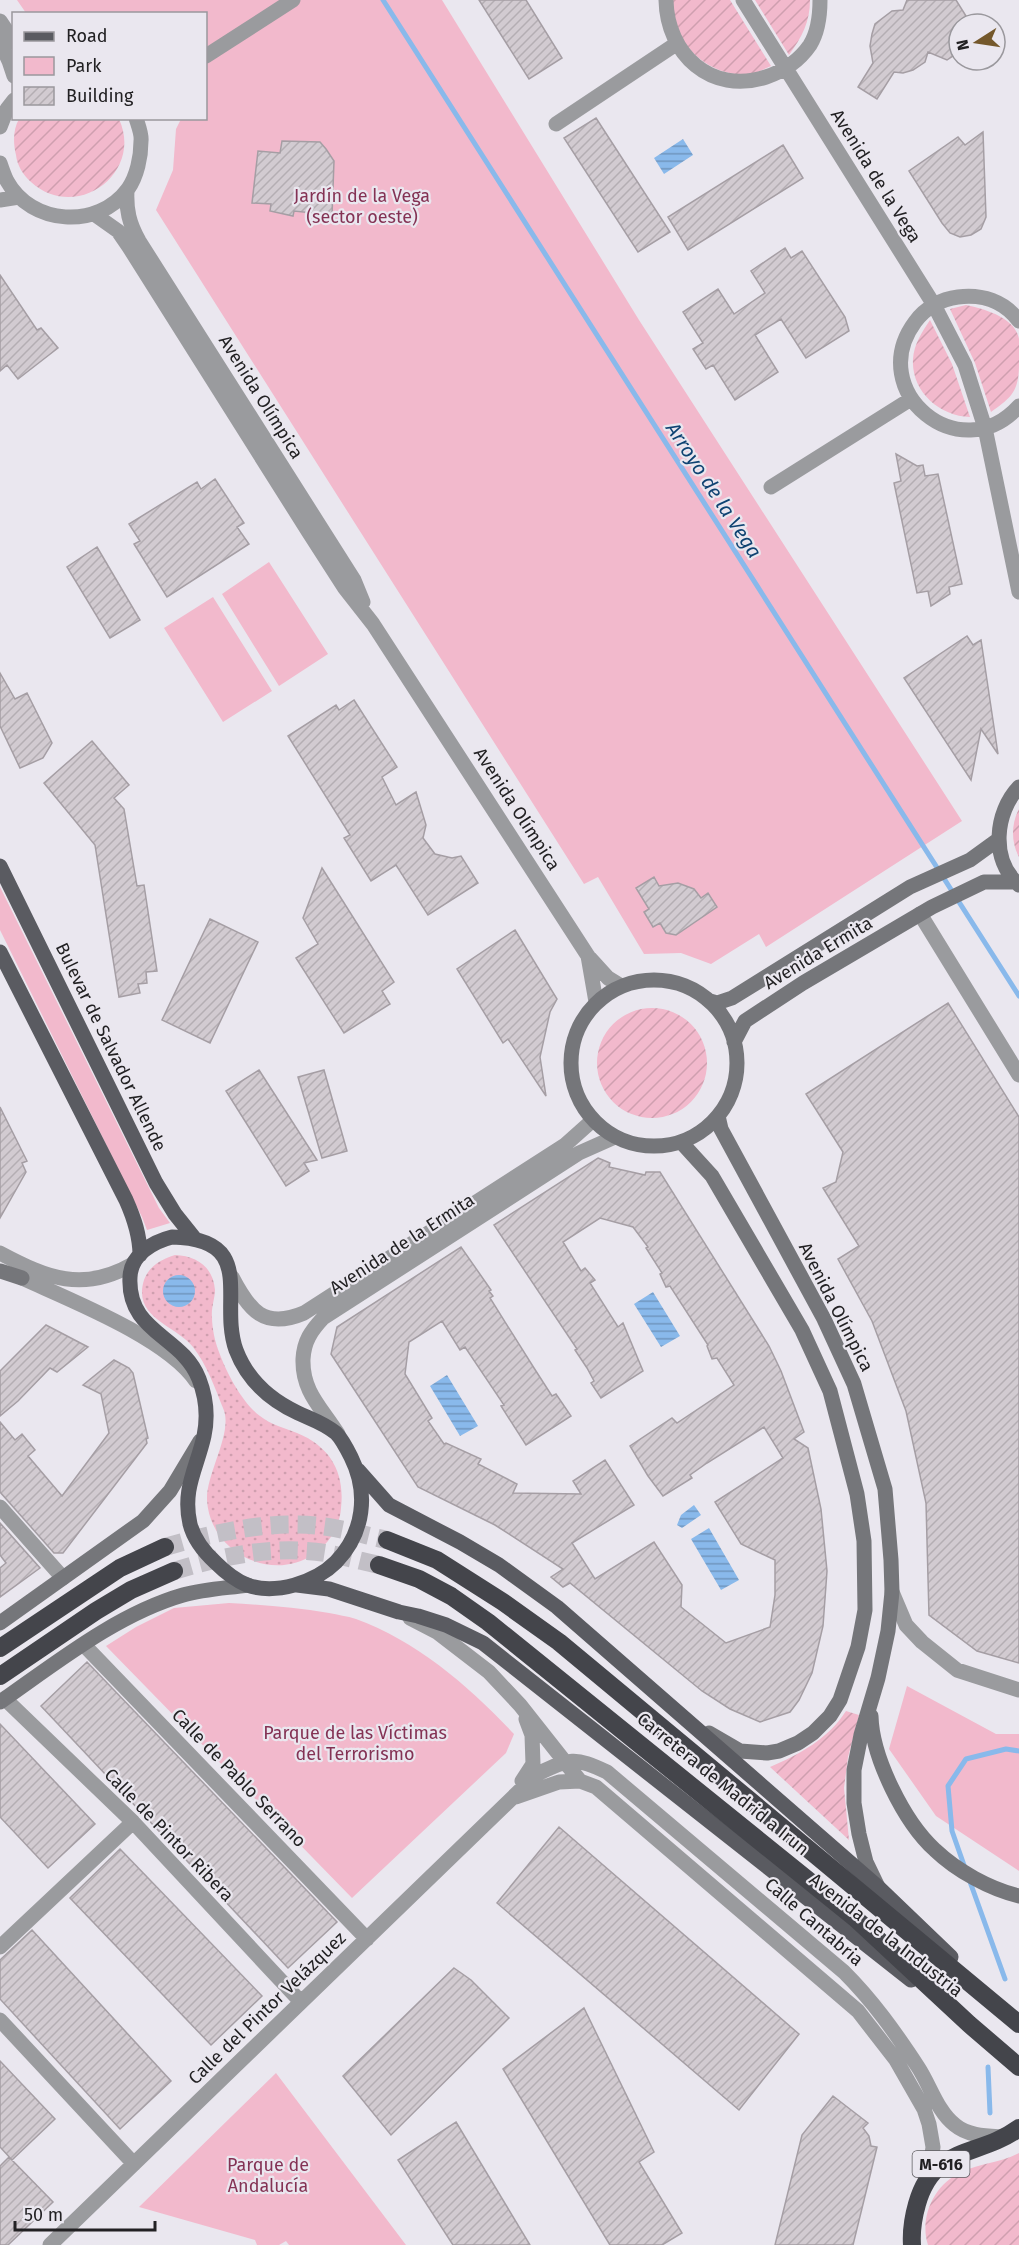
<svg xmlns="http://www.w3.org/2000/svg" width="1019" height="2245" font-family="'Fira Sans',sans-serif">
<defs>
<pattern id="grass-dots" width="8" height="8" patternUnits="userSpaceOnUse" patternTransform="scale(1.5)"><rect width="8" height="8" fill="#f2b9cc"/><path d="M2 2h.1M6 6h.1" fill="none" stroke="#cf9faf" stroke-width="1.8" stroke-linecap="round"/></pattern>
<pattern id="garden-furrows" width="10" height="10" patternUnits="userSpaceOnUse" patternTransform="scale(1.5)"><rect width="10" height="10" fill="#f2b9cc"/><path d="M-1 1l2-2M0 10L10 0M9 11l2-2" fill="none" stroke="#cf9faf"/></pattern>
<pattern id="water-rules" width="6" height="5" patternUnits="userSpaceOnUse" patternTransform="scale(1.5)"><rect width="6" height="5" fill="#89b9eb"/><path d="M0 2.5h6" fill="none" stroke="#7096be"/></pattern>
<pattern id="building-hatch" width="6" height="6" patternUnits="userSpaceOnUse" patternTransform="scale(1.5)"><rect width="6" height="6" fill="#d2cbd1"/><path d="M-1 1l2-2M0 6l6-6M5 7l2-2" fill="none" stroke="#b4aeb3"/></pattern>
</defs>
<rect width="100%" height="100%" fill="#eae7ef"/>
<path fill="url(#grass-dots)" d="M175,1255C196,1256 213,1266 215,1290C215,1298 211,1308 212,1317C212,1328 215,1342 219,1352C226,1372 243,1404 260,1416C271,1425 285,1428 297,1433C331,1447 345,1473 341,1508C340,1526 329,1544 314,1554C272,1583 210,1553 207,1500C206,1473 234,1432 223,1408C215,1388 207,1365 193,1347C176,1325 132,1318 144,1280C149,1266 162,1259 175,1255Z"/>
<path fill="#f2b9cc" d="M17,0H442L639,320L962,821L766,947L759,934L711,964L681,953L644,954L598,877L584,884L156,210L173,170L176,129L181,119L206,118V14L26,13Z
M269,562L328,654L279,686L222,594Z
M213,597L272,691L223,722L164,628Z
M0,887L159,1208L170,1223L147,1230L142,1217L0,930Z
M229,1603C263,1605 295,1607 329,1613C338,1615 347,1616 356,1619C417,1641 470,1687 514,1734L506,1753L352,1898L106,1646L136,1627L174,1608Z
M907,1686L996,1734H1019V1871L936,1816L889,1749Z
M276,2073L406,2245H289L286,2241L279,2245H257L255,2240L139,2207Z"/>
<path fill="url(#garden-furrows)" d="M672,0H730L771,66C764,69 757,73 750,74C721,78 690,58 679,32C674,22 673,10 672,0Z
M755,0H810C810,22 802,37 789,55Z
M19,119H119C144,173 76,223 31,182C23,175 17,165 16,155C13,143 13,129 19,119Z
M966,305C984,309 1015,317 1019,339C1019,346 1019,355 1019,363C1019,390 1013,397 991,412L975,363L950,309Z
M930,320L952,364L970,417C939,416 911,391 913,359C914,344 922,332 930,320Z
M1019,809V857C1011,842 1011,824 1019,809Z
M597 1063a55 55 0 1 1 110 0a55 55 0 1 1-110 0Z
M846,1711L859,1715L848,1757L844,1788L849,1840L770,1767C800,1754 828,1739 846,1711Z
M1019,2153V2245H928C919,2217 934,2184 962,2172C980,2163 1000,2163 1019,2153Z"/>
<path fill="url(#water-rules)" d="M683,139L693,155L664,174L654,158Z
M163 1291a16 16 0 1 1 32 0a16 16 0 1 1-32 0Z
M653,1292L680,1336L661,1347L634,1304Z
M447,1375L478,1426L460,1436L430,1386Z
M694,1505L701,1515L682,1528L677,1525L681,1515Z
M709,1528L739,1580L721,1590L691,1539Z"/>
<g fill="none" stroke-linecap="round" stroke-linejoin="round">
<path stroke="#89b9eb" stroke-width="5" d="M383,0L1019,996
M965,1868L952,1831L948,1786L966,1759L1006,1749L1019,1751
M969,1879L1005,1979
M988,2067L990,2113"/>
</g>
<path fill="url(#building-hatch)" stroke="#a59ea4" stroke-width="1.5" d="M479,0H526L562,58L529,79Z
M907,0H956L971,24H959V52L947,60L928,52L925,62L913,70L903,73L894,72L877,99L858,87L873,63L870,46L872,34L875,24L892,11L903,10Z
M596,118L670,232L638,252L564,138Z
M983,132L986,217L981,229L971,235L960,237L950,233L942,223L909,171L958,137L965,145Z
M282,141L320,142L326,149L334,161L332,215L294,211L293,216L270,211L271,204L252,203L258,151L280,153Z
M783,145L803,178L688,250L668,217Z
M785,248L791,258L802,251L845,317L849,331L806,358L781,319L755,335L778,372L735,400L713,365L706,369L693,349L703,343L683,312L718,289L734,314L765,293L751,271Z
M0,275L37,330L41,328L58,348L18,379L7,365L0,371Z
M896,454L917,466L923,465L925,476L938,474L962,584L949,587L950,594L931,606L928,591L917,593L894,483L901,481Z
M215,479L244,523L237,527L249,544L167,597L134,544L140,541L129,524L197,482L201,489Z
M97,547L140,620L110,638L67,567Z
M967,636L973,645L981,640L998,754L981,729L971,780L904,678Z
M0,673L15,699L27,693L52,743L43,758L20,768L0,726Z
M354,700L397,767L382,777L396,805L416,792L426,825L423,838L435,854L452,858L461,856L478,883L428,915L396,865L371,881L344,838L350,835L288,736L336,705L339,710Z
M92,741L129,785L114,798L124,809L137,886L144,885L157,971L146,972L147,983L138,984L140,993L119,997L95,845L44,783Z
M322,868L394,982L382,991L390,1004L344,1033L296,958L318,944L303,918Z
M654,877L659,886L678,883L694,889L701,898L708,893L717,907L676,935L666,933L660,923L653,927L644,912L649,909L636,888Z
M210,919L258,942L210,1043L162,1020Z
M515,930L557,999L550,1012L540,1057L546,1096L508,1039L503,1043L457,969Z
M948,1003L1019,1117V1663L977,1651L929,1615L926,1503L906,1411L872,1321L838,1259L859,1246L823,1188L836,1182L843,1152L806,1094Z
M259,1070L317,1160L304,1163L309,1171L286,1186L226,1091Z
M324,1070L347,1151L322,1158L298,1077Z
M0,1107L27,1161L22,1163L26,1172L0,1218Z
M598,1158L610,1163L609,1167L645,1175L646,1172H660L769,1346L781,1371L804,1432L794,1439L808,1448L821,1509L827,1571L823,1626L812,1673L799,1700L790,1712L760,1722L730,1709L702,1691L570,1583L563,1587L551,1577L563,1569L495,1525L418,1487L331,1354L337,1327L461,1247L491,1290L489,1291L493,1296L490,1298L534,1368L552,1396L556,1394L571,1416L526,1445L501,1406L504,1405L465,1347L460,1350L442,1321L409,1342L405,1374L432,1418L428,1421L444,1444L446,1443L481,1459L478,1464L517,1484L513,1493L581,1494L573,1481L605,1460L634,1505L572,1543L595,1579L654,1542L682,1585L681,1607L726,1643L770,1627L775,1595V1560L741,1544L715,1502L783,1458L764,1427L707,1463L690,1475L692,1478L663,1496L648,1476L630,1446L672,1418L677,1423L734,1385L717,1358L712,1359L707,1346L708,1345L670,1286L666,1287L660,1274L662,1273L646,1248L648,1247L633,1227L600,1218L563,1242L581,1271L585,1268L595,1280L590,1283L618,1327L623,1323L643,1371L601,1398L591,1383L594,1381L587,1368L575,1350L577,1349L494,1225Z
M46,1325L88,1347L57,1372L50,1368L18,1401L0,1416V1371Z
M114,1360L129,1368L133,1373L148,1438L146,1439L147,1443L63,1553H54L0,1492V1422L15,1440L22,1434L35,1450L28,1456L62,1496L109,1433L101,1394L83,1385Z
M0,1523L40,1568L0,1597V1568L6,1563L0,1555Z
M87,1662L337,1922L288,1968L41,1706Z
M0,1724L95,1824L48,1868L0,1817Z
M559,1827L799,2034L739,2110L497,1903Z
M120,1849L262,1996L211,2045L70,1898Z
M32,1930L171,2081L120,2129L0,1999V1960Z
M454,1968L471,1980L509,2018L391,2135L343,2076Z
M584,2008L654,2152L639,2162L682,2233L662,2245H610L503,2069Z
M0,2061L55,2119L12,2160L0,2147Z
M833,2096L868,2123L863,2128L869,2136L871,2146L877,2147L853,2245H775L802,2135Z
M456,2122L530,2245H453L398,2160Z
M9,2157L53,2202L8,2245H0V2166Z"/>
<g fill="none" stroke-linecap="round" stroke-linejoin="round">
<path stroke="#c2bfc6" stroke-width="18" stroke-dasharray="18 9" stroke-linecap="butt" d="M165,1547C217,1532 273,1519 328,1527C348,1530 368,1536 387,1540
M174,1571C222,1556 274,1545 325,1553C343,1556 361,1561 379,1565"/>
<path stroke="#9a9b9e" stroke-width="15" d="M666,0C667,54 711,95 766,77C784,71 799,61 810,45C818,32 820,15 820,0
M743,0L934,305L965,365L985,428L1019,592
M0,21L14,42
M0,42L9,61L14,76
M206,56L293,0
M556,124L676,44
M0,127L7,109L14,100
M0,163C2,169 4,175 7,181C31,225 98,230 128,189C137,176 141,157 141,141C142,134 138,125 136,118
M127,190C126,210 129,223 139,241L354,580L363,602
M0,200L19,197
M94,214L118,231L129,247L308,531L344,587L373,624L588,956L608,978L621,986
M1019,321C1004,301 982,294 958,297C941,299 925,308 915,322C864,391 960,471 1019,406
M771,487L911,399
M920,914L1019,1075
M588,956L596,1002
M0,1253C47,1278 83,1293 133,1264
M232,1277C249,1310 264,1330 304,1313L565,1145L593,1120
M22,1278C70,1300 167,1338 196,1381
M338,1434C322,1408 302,1392 303,1359C304,1341 311,1331 323,1318L579,1153L615,1137
M0,1507L63,1578
M892,1592L906,1625L922,1642L957,1670L1019,1690
M410,1618L437,1632L489,1672L520,1705L580,1781L596,1787L858,2011L896,2060L924,2109L929,2124L933,2147L929,2176
M84,1645L367,1939
M5,1699L133,1822L301,2002
M522,1781L533,1764L532,1735L526,1719
M516,1797L559,1782L580,1781
M0,1947L133,1822
M0,2020L134,2164
M50,2245L537,1774C569,1759 574,1756 607,1772L844,1972C873,2001 895,2032 918,2067C930,2085 937,2111 955,2125C968,2136 987,2136 1003,2137"/>
<path stroke="#75767a" stroke-width="15" d="M1019,787C995,812 990,860 1019,885
M571 1063a83 83 0 1 1 166 0a83 83 0 1 1-166 0Z
M710,1001L717,1003L732,998L910,887L970,860L999,839
M734,1042L745,1021L803,983L932,907L984,882H1016
M718,1116L721,1129L824,1319L854,1384L885,1489L891,1560L892,1592L888,1631L878,1678L861,1735L854,1770V1803L859,1834L866,1862L878,1887
M681,1142L712,1176L802,1330L830,1391L857,1494L864,1541L865,1610L858,1647L840,1700L830,1716L813,1733L798,1743L779,1751L767,1753L740,1751L709,1733
M0,1271L22,1278
M0,1623L143,1521L170,1491L200,1441
M0,1702C56,1663 117,1614 183,1595C204,1589 227,1588 248,1585
M871,1716C872,1757 904,1822 935,1850C957,1871 990,1889 1019,1896"/>
<path stroke="#5a5b61" stroke-width="15" d="M0,866L156,1183L175,1214L195,1239
M0,952L126,1200C134,1218 140,1235 140,1255
M172,1237C259,1239 218,1300 236,1350C247,1379 270,1400 298,1413C311,1419 324,1423 336,1433C342,1439 347,1449 351,1457C369,1493 364,1533 336,1562C315,1583 275,1595 247,1585C235,1580 225,1572 216,1563C204,1552 194,1540 190,1524C182,1489 197,1468 204,1436C208,1417 206,1397 199,1379C182,1335 127,1333 130,1277C131,1255 152,1242 172,1237Z
M358,1470L389,1505L460,1542L499,1565L557,1607L878,1887L951,1957
M297,1585L329,1589L399,1612L418,1616L446,1625L483,1643L911,1980"/>
<path stroke="#44454b" stroke-width="18" d="M387,1540L437,1560L503,1602L559,1642L1019,2024
M379,1565L419,1579L451,1596L488,1622L855,1918L969,2024L1019,2067
M0,1648L120,1568L165,1547
M0,1676L96,1611L131,1590L174,1571
M912,2245C911,2230 913,2218 917,2204C934,2144 978,2158 1019,2128"/>
</g>
<g text-anchor="middle" stroke-width="4.5" stroke-linejoin="round" paint-order="stroke">
<rect fill="#eae7ef" stroke="#5e5c60" stroke-width="1.5" x="912.5" y="2151" width="57" height="26" rx="4.5"/>
<g font-size="16" font-weight="bold" fill="#222123">
<text x="941" y="2170">M-616</text>
</g>
<g font-size="18" fill="#222123" stroke="#eae7ef">
<text transform="translate(876 176) rotate(58)" y="6">Avenida de la Vega</text>
<text transform="translate(261 397) rotate(58)" y="6">Avenida Olímpica</text>
<text transform="translate(517 809) rotate(57)" y="6">Avenida Olímpica</text>
<text transform="translate(818 953) rotate(-31)" y="6">Avenida Ermita</text>
<text transform="translate(111 1047) rotate(64)" y="6">Bulevar de Salvador Allende</text>
<text transform="translate(402 1244) rotate(-33)" y="6">Avenida de la Ermita</text>
<text transform="translate(836 1307) rotate(63)" y="6">Avenida Olímpica</text>
<text transform="translate(239 1778) rotate(46)" y="6">Calle de Pablo Serrano</text>
<text transform="translate(723 1784) rotate(39)" y="6">Carretera de Madrid a Irun</text>
<text transform="translate(169 1835) rotate(46)" y="6">Calle de Pintor Ribera</text>
<text transform="translate(814 1922) rotate(41)" y="6">Calle Cantabria</text>
<text transform="translate(886 1935) rotate(38)" y="6">Avenida de la Industria</text>
<text transform="translate(267 2008) rotate(-44)" y="6">Calle del Pintor Velázquez</text>
</g>
<g font-size="18" fill="#843254" stroke="#eae7ef">
<text x="362" y="202">Jardín de la Vega<tspan x="362" dy="21">(sector oeste)</tspan></text>
<text x="355" y="1739">Parque de las Víctimas<tspan x="355" dy="21">del Terrorismo</tspan></text>
<text x="268" y="2171">Parque de<tspan x="268" dy="21">Andalucía</tspan></text>
</g>
<g font-size="20" font-style="italic" fill="#0f4372" stroke="#eae7ef">
<text transform="translate(714 490) rotate(57)" y="7">Arroyo de la Vega</text>
</g>
</g>
<rect x="12" y="12" width="195" height="108" fill="#eae7ef" stroke="#9a989d" stroke-width="1.5"/>
<rect x="24" y="32" width="30" height="9" fill="#5a5b61" stroke="#9a989d" stroke-width="1.5"/>
<text x="66" y="42" font-size="18" fill="#222123">Road</text>
<rect x="24" y="57" width="30" height="18" fill="#f2b9cc" stroke="#9a989d" stroke-width="1.5"/>
<text x="66" y="72" font-size="18" fill="#222123">Park</text>
<rect x="24" y="87" width="30" height="18" fill="url(#building-hatch)" stroke="#9a989d" stroke-width="1.5"/>
<text x="66" y="102" font-size="18" fill="#222123">Building</text>
<g transform="translate(977 42) rotate(258)"><circle r="28" fill="#eae7ef" stroke="#9a989d" stroke-width="1.5"/>
<path d="M0-4.5L10 22L0 15L-10 22Z" fill="#74582b"/>
<text y="-9" font-size="16" font-weight="bold" text-anchor="middle" fill="#222123">N</text>
</g>
<path d="M15 2221v9h140v-9" fill="none" stroke="#222123" stroke-width="3"/>
<text x="24" y="2221" font-size="18" fill="#222123" stroke="#eae7ef" stroke-width="4.5" paint-order="stroke">50 m</text>
</svg>
